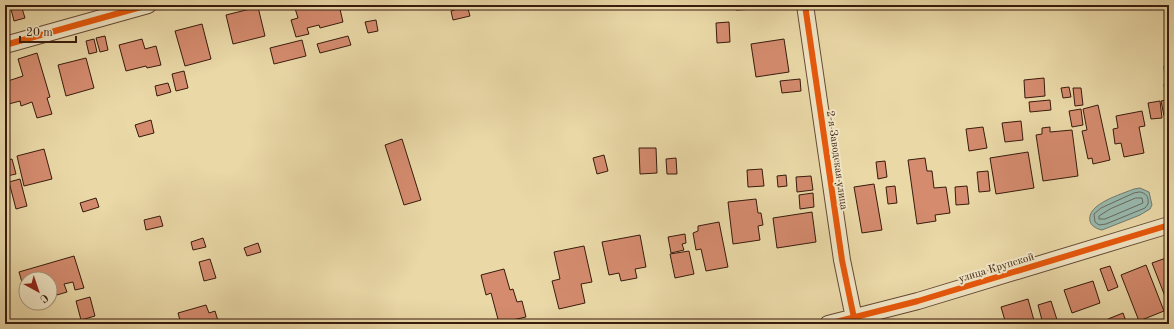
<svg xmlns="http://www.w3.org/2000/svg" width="1174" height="329" font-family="'Old Standard TT',serif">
<rect width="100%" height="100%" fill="#ead8a7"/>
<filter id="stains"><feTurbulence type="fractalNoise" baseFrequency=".005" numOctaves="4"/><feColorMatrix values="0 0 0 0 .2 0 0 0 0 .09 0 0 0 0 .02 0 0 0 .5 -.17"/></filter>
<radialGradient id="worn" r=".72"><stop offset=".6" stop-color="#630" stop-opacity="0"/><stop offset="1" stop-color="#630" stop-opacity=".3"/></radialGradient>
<path fill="#98b9ae" stroke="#727a6d" d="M1140,188L1149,192L1152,205L1150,209L1140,215L1102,230C1097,229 1091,226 1090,221C1086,204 1122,194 1134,189Z"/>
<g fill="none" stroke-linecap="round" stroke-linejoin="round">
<path stroke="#686a5d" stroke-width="1" d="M1140,192C1146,193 1149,197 1148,204L1145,208L1106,224L1099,225L1095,222L1094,214L1101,208L1134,193Z
M1136,198H1142L1143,203L1105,219H1099V216L1110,209Z"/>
</g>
<path fill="#d48b6e" stroke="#381b0c" d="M10,5H21L25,18L14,21Z
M294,5H339L343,22L320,28L319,25L307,28L309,34L296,37L291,20L298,18Z
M456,5H467L470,16L453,20L451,11L457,9Z
M735,5H776L777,8L736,10Z
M258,7L265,36L233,44L226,15Z
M376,20L378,31L368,33L365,22Z
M729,22L730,42L717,43L716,23Z
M202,24L211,59L185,66L175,31Z
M105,36L108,50L100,52L96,38Z
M348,36L351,45L320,53L317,44Z
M94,39L97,52L89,54L86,41Z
M142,39L145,49L156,46L161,65L147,68L146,66L126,71L119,45Z
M784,39L789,72L756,77L751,44Z
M302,40L306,56L274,64L270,48Z
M37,53L50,97L47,98L52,114L37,118L32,102L21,106L20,101L5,105V82L23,76L18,59Z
M86,58L94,88L66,96L58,65Z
M1164,66H1169V79H1165Z
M184,71L188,88L176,91L172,74Z
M1044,78L1045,96L1025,98L1024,80Z
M800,79L801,91L782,93L780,81Z
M168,83L171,92L157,96L155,86Z
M1169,83V116H1164L1161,101L1166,100L1164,84Z
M1069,87L1071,97L1063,98L1061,88Z
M1073,88H1081L1083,105L1075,106Z
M1050,100L1051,110L1030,112L1029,102Z
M1160,101L1162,118L1151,119L1148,103Z
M1098,105L1110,160L1093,164L1092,158L1088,159L1082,131L1087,130L1083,109Z
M1081,109L1083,125L1072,127L1069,111Z
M1142,111L1145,126L1139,127L1144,153L1124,157L1121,143L1115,144L1113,129L1118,128L1116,116Z
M151,120L154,133L139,137L135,125Z
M1021,121L1023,140L1005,142L1002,123Z
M983,127L987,148L969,151L966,129Z
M1050,127V132L1072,130L1078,176L1043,181L1036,135L1042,134V128Z
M402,139L421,200L404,205L385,145Z
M639,148H656L657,173L640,174Z
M44,149L52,179L24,186L17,156Z
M1028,152L1034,188L996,194L990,158Z
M604,155L608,171L597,174L593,158Z
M676,158L677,174H667L666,159Z
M925,158L927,171H932L934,188L946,187L950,213L935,215L936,221L917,224L908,160Z
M12,159L16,174L7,176L5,161Z
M885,161L887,177L878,179L876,162Z
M762,169L764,186L748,187L747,170Z
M988,171L990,191L979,192L977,172Z
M786,175L787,186L778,187L777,176Z
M811,176L813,190L797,192L796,177Z
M20,179L27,206L16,209L9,182Z
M874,184L882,230L862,233L854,187Z
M895,186L897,203L888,204L886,187Z
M967,186L969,204L956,205L955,187Z
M813,193L814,207L800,209L799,195Z
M96,198L99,207L83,212L80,203Z
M756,199L758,213H761L763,225L758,226L760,240L733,244L728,202Z
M812,212L816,242L777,248L773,218Z
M160,216L163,226L146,230L144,220Z
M719,222L728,267L706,271L701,249L696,250L693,233L698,231V226Z
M685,234L686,243L682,244L684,250L671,253L668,237Z
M640,235L646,267L635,269L637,278L621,281L619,273L609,275L602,242Z
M203,238L206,247L193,250L191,242Z
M258,243L261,252L247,256L244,248Z
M584,246L592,282L581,284L585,303L559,309L552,281L560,279L554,252Z
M689,251L694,274L675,278L670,254Z
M74,256L84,288L75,290L73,282L64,284L67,292L50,297V279H26V296L19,272Z
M1166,258L1169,266L1168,304L1152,263Z
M210,259L216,278L204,281L199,262Z
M1146,265L1164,311L1139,321L1121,275Z
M1110,266L1118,287L1108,291L1100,269Z
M504,269L510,290L513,289L517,302L522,301L526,317L499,323L491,293L486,295L481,275Z
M1093,281L1100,303L1072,313L1064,290Z
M90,297L95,316L81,320L76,301Z
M1028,299L1035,324H1006L1001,307Z
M1051,301L1058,323L1043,324L1038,305Z
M206,305L209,313L215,311L219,324H181L178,313Z
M1123,313L1127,324H1110L1108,319Z
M359,321L360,324H348Z"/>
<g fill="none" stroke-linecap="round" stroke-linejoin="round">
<g stroke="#644a33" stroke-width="18">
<path id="street" d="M805,5L842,260L854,318
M5,45L148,5
M828,324L918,301L1169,225"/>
</g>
<use href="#street" stroke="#f1e6c6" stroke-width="16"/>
<g stroke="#f1e6c6" stroke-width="8">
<path id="cycleway" d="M805,5L842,260L854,318
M5,45L148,5
M828,324L918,301L1169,225"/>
</g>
<use href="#cycleway" stroke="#e8590c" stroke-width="6"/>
</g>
<g text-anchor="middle" stroke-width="4" stroke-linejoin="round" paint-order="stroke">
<g font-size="11" fill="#381b0c" stroke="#f1e6c6">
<text transform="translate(838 160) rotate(82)" y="4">2-я Заводская улица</text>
<text transform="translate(996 267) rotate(-17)" y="4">улица Крупской</text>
</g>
</g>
<rect width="1174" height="329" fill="none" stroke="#ead8a7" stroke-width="20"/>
<rect x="6" y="6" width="1162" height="317" fill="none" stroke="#381b0c" stroke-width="2"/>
<rect x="10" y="10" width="1154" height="309" fill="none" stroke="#381b0c"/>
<g transform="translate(38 291) rotate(140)"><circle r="19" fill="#f1e6c6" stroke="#a7957c"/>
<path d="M0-3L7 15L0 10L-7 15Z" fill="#8f2418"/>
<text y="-6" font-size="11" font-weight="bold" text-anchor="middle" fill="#381b0c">С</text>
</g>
<path d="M20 36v6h56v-6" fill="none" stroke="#381b0c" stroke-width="2"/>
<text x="26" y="36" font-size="12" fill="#381b0c" stroke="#f1e6c6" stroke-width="3" paint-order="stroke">20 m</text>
<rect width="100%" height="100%" filter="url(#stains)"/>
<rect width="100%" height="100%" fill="url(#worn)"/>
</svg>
